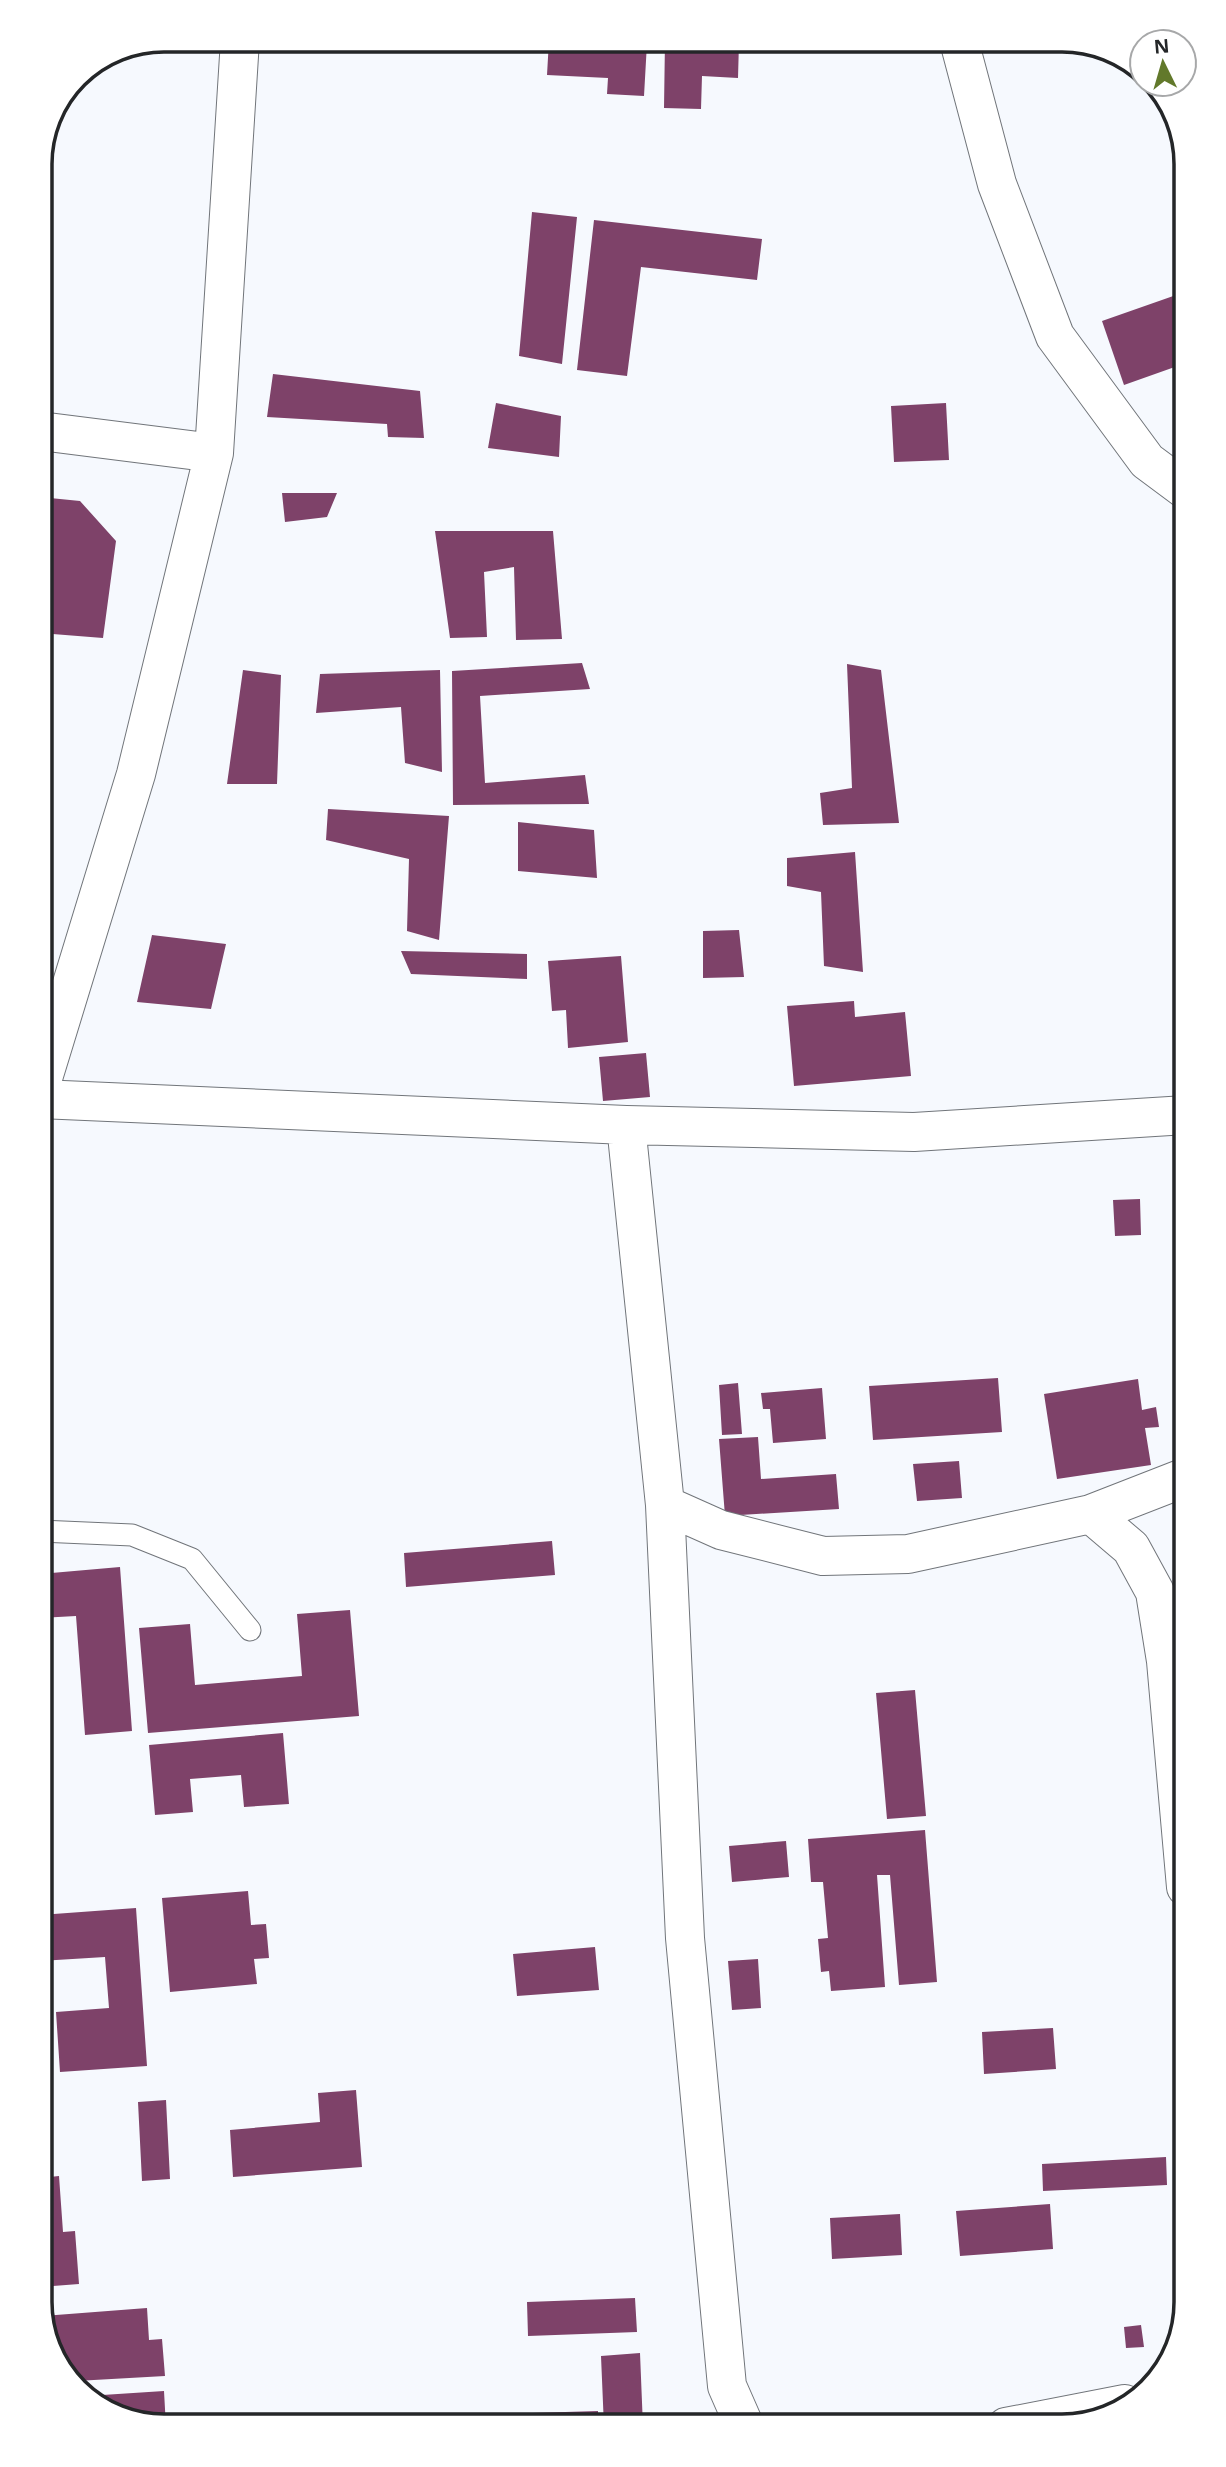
<svg xmlns="http://www.w3.org/2000/svg" width="1226" height="2467" font-family="'Open Sans',sans-serif">
<rect width="100%" height="100%" fill="#f6f9fe"/>
<path fill="#7e4269" d="M362,40H438V53H362Z
M549,40L647,43L644,96L607,94L608,78L547,75Z
M665,40L739,42L738,78L702,76L701,109L664,108Z
M532,212L577,217L562,364L519,356Z
M594,220L762,239L757,280L641,267L627,376L577,370Z
M1179,294L1186,313V363L1124,385L1102,321Z
M273,374L420,391L424,438L388,437L387,424L267,417Z
M496,403L561,416L559,457L488,448Z
M946,403L949,460L894,462L891,406Z
M282,493H337L327,517L285,522Z
M40,497L80,501L116,541L103,638L40,633Z
M435,531H553L562,639L516,640L514,567L484,572L487,637L450,638Z
M582,663L590,689L480,696L485,783L585,775L589,804L453,805L452,671Z
M847,664L881,670L899,823L823,825L820,793L852,788Z
M243,670L281,675L277,784H227Z
M440,670L442,772L405,763L401,707L316,713L320,674Z
M328,809L449,816L439,940L407,931L409,859L326,840Z
M518,822L594,830L597,878L518,871Z
M855,852L863,972L824,966L821,892L787,886V858Z
M739,930L744,977L703,978V931Z
M152,935L226,944L211,1009L137,1002Z
M401,951L527,954V979L411,974Z
M621,956L628,1042L568,1048L566,1010L552,1011L548,961Z
M854,1001L855,1017L905,1012L911,1076L794,1086L787,1006Z
M646,1053L650,1097L603,1101L599,1057Z
M1140,1199L1141,1235L1115,1236L1113,1200Z
M998,1378L1002,1432L873,1440L869,1386Z
M1138,1379L1142,1410L1156,1407L1159,1427L1145,1428L1151,1465L1057,1479L1044,1394Z
M738,1383L742,1434L722,1435L719,1385Z
M822,1388L826,1439L773,1443L770,1409H763L761,1393Z
M758,1437L761,1479L836,1474L839,1509L725,1516L719,1439Z
M959,1461L962,1498L917,1501L913,1464Z
M552,1541L555,1575L406,1587L404,1553Z
M120,1567L132,1731L85,1735L76,1616L40,1618V1574Z
M350,1610L359,1716L148,1733L139,1628L190,1624L195,1685L302,1676L297,1614Z
M915,1690L926,1816L887,1819L876,1693Z
M283,1733L289,1804L244,1807L241,1775L190,1779L193,1812L155,1815L149,1745Z
M925,1830L937,1982L899,1985L890,1875H877L885,1987L831,1991L829,1971L821,1972L818,1939L828,1938L823,1882H811L808,1839Z
M786,1841L789,1877L732,1882L729,1846Z
M248,1891L251,1925L266,1924L269,1958L254,1959L257,1984L170,1992L162,1898Z
M136,1908L147,2066L60,2072L56,2012L109,2008L105,1957L40,1961V1915Z
M595,1947L599,1990L517,1996L513,1954Z
M758,1959L761,2008L732,2010L728,1961Z
M1053,2028L1056,2069L984,2074L982,2032Z
M356,2090L362,2167L233,2177L230,2130L320,2122L318,2093Z
M166,2100L170,2179L142,2181L138,2102Z
M1166,2157L1167,2185L1043,2191L1042,2164Z
M59,2176L63,2232L75,2231L79,2284L40,2287V2178Z
M1050,2204L1053,2249L960,2256L956,2211Z
M900,2214L902,2255L832,2259L830,2218Z
M635,2298L637,2332L528,2336L527,2302Z
M147,2308L149,2340L162,2339L165,2376L76,2381L50,2350L43,2316Z
M1141,2325L1144,2347L1126,2348L1124,2327Z
M640,2353L643,2427H604L601,2356Z
M164,2391L166,2427H157L95,2406L87,2396Z
M598,2411V2427H500V2414Z"/>
<g fill="none" stroke-linecap="round" stroke-linejoin="round">
<g stroke="#71757a" stroke-width="23">
<path id="lane" d="M40,1531L132,1535L192,1559L250,1630"/>
</g>
<g stroke="#71757a" stroke-width="40">
<path id="street" d="M959,41L997,184L1055,336L1147,461L1186,490
M40,431L214,453
M40,1088L136,774L214,453L240,40
M40,1099L626,1125L914,1132L1186,1115
M626,1125L665,1505L685,1938L727,2386L745,2427
M665,1505L721,1530L823,1556L908,1554L1091,1514L1186,1477
M1091,1514L1131,1548L1155,1592L1166,1661L1186,1887
M1006,2427L1125,2404"/>
</g>
<use href="#lane" stroke="#fff" stroke-width="21"/>
<use href="#street" stroke="#fff" stroke-width="38"/>
</g>
<path d="M0 0H1226V2467H0ZM164 52H1062A112 112 0 0 1 1174 164V2302A112 112 0 0 1 1062 2414H164A112 112 0 0 1 52 2302V164A112 112 0 0 1 164 52Z" fill="#fff" fill-rule="evenodd"/>
<path fill="none" stroke="#242628" stroke-width="3.5" d="M164 52H1062A112 112 0 0 1 1174 164V2302A112 112 0 0 1 1062 2414H164A112 112 0 0 1 52 2302V164A112 112 0 0 1 164 52Z"/>
<g transform="translate(1163 63) rotate(355)"><circle r="33" fill="#ffffff" stroke="#a7a8a9" stroke-width="2"/>
<path d="M0-5L12 26L0 18L-12 26Z" fill="#62792b"/>
<text y="-10" font-size="19" font-weight="bold" text-anchor="middle" fill="#242628">N</text>
</g>
</svg>
